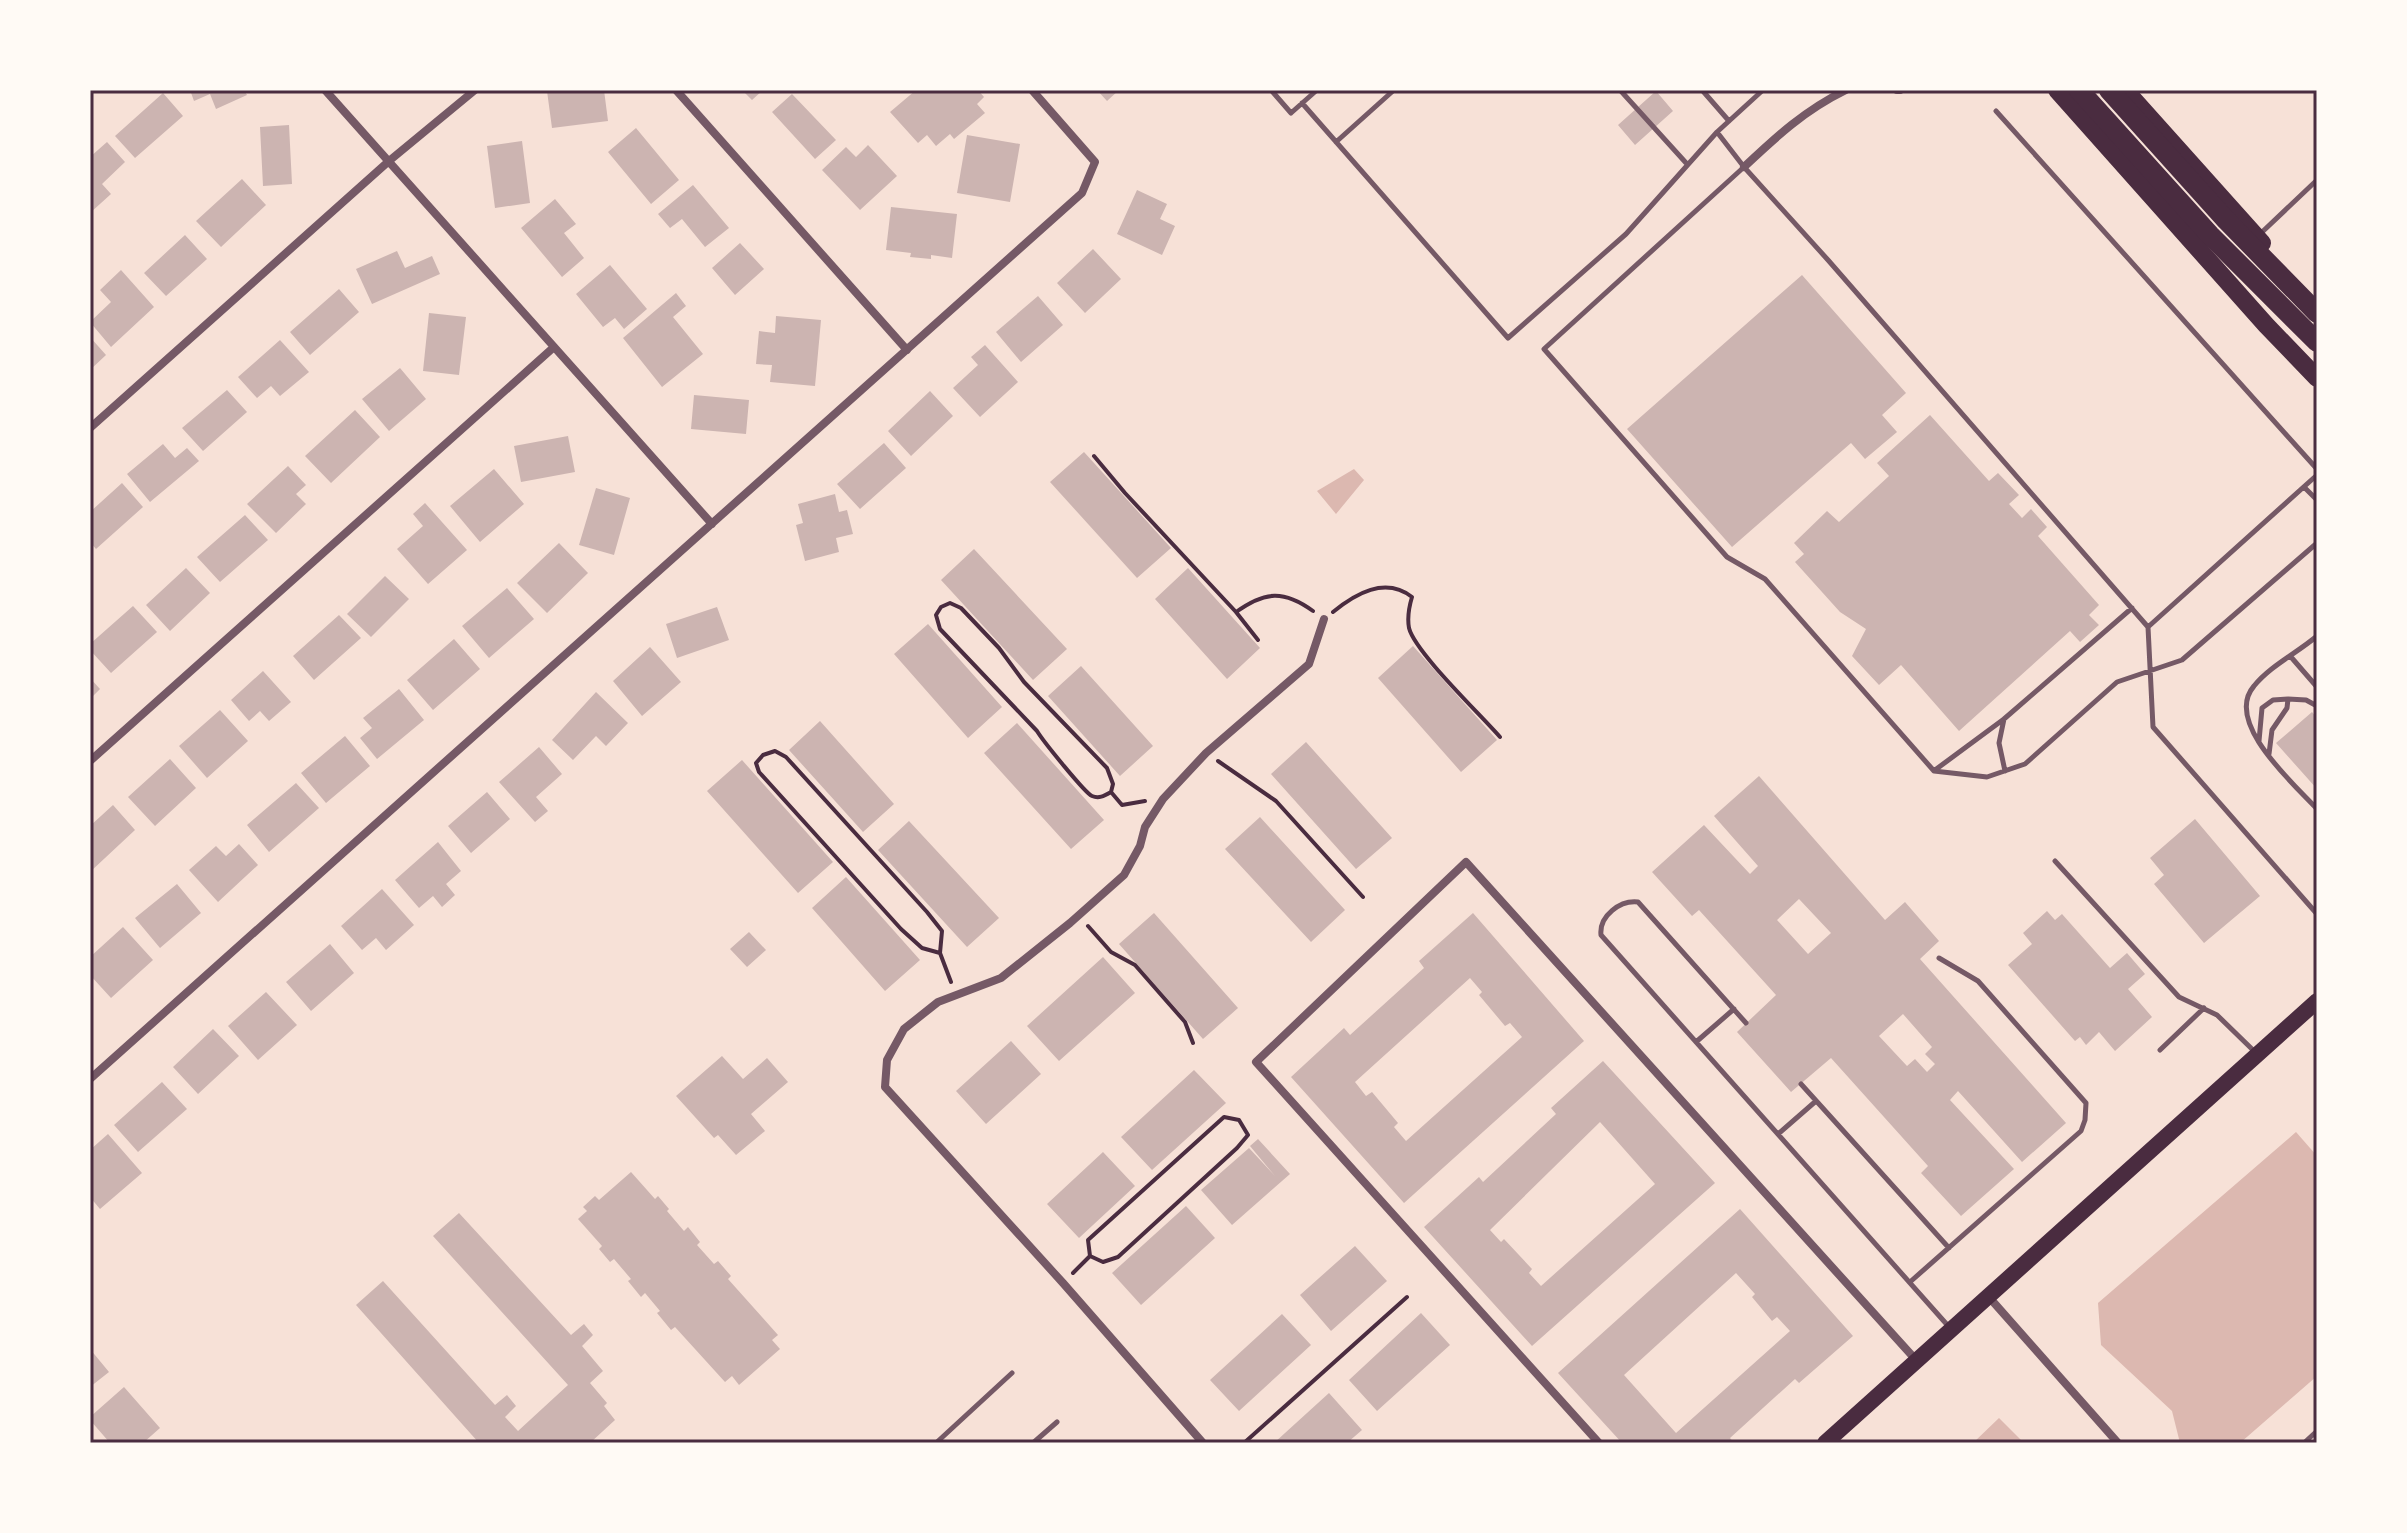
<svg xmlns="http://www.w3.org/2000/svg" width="2407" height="1533" font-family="Helvetica,sans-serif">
<rect width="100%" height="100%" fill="#f7e1d7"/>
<path fill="#dcb8b0" d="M1354,469L1364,480L1336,514L1317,491Z
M2296,1132L2317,1156V1376L2240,1443H2180L2172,1411L2101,1345L2098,1303Z
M1999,1418L2024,1443H1973Z"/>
<path fill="#ccb4b1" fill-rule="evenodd" d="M190,90H244L247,95L216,109L210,94L194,101Z
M604,90L608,121L552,128L547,91Z
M742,90H763L752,100Z
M916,90H978L984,97L977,104L985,113L954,139L950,134L936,146L927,135L918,143L890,112Z
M1097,90H1119L1107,101Z
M1656,91L1673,111L1635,145L1618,125Z
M163,93L183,116L135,158L115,136Z
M792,94L836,140L815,159L772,112Z
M289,125L292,184L263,186L260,127Z
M636,128L679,180L651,204L608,152Z
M967,135L1020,144L1010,202L957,193Z
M522,141L530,203L495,208L487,146Z
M107,142L125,162L102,184L111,194L90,213V157Z
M868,145L897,176L860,210L822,170L846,147L856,157Z
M242,179L266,205L221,247L196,221Z
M693,185L729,228L705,247L682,219L670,228L658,214Z
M1137,190L1167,204L1160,219L1175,226L1162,255L1117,234Z
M555,199L576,224L564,233L584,258L562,277L521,228Z
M891,207L957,214L952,258L931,255V259L910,257L911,253L886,250Z
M185,235L207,259L166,296L144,273Z
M740,243L764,269L735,295L712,268Z
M1093,249L1121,279L1085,313L1057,283Z
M397,251L405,268L432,256L440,274L372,304L356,269Z
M610,265L647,309L624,329L615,318L603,327L576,294Z
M121,270L154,307L111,347L90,322L111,302L100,290Z
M1802,275L1906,393L1882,415L1897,432L1865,459L1851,443L1732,547L1627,429Z
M339,289L359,312L310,355L290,332Z
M676,293L686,306L673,317L703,354L662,387L623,338Z
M1038,296L1063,325L1021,362L996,332Z
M429,313L466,317L459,375L423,371Z
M776,316L821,320L815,386L770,382L772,365L756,364L759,331L775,333Z
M90,337L106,355L90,370Z
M280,340L309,372L280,396L271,386L257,398L238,377Z
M985,345L1018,382L980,417L953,388L978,365L971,357Z
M400,368L426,399L389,431L362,399Z
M227,390L247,412L203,451L182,428Z
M930,391L953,416L911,456L888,431Z
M694,395L749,400L746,434L691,429Z
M355,410L380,437L331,483L305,456Z
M1930,415L1989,481L1998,473L2019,495L2009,504L2022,518L2031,509L2047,527L2038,536L2099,605L2089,615L2099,625L2080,642L2070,631L1959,731L1901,665L1879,685L1852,656L1866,629L1840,612L1795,562L1804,554L1794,543L1827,511L1839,522L1889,476L1877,463Z
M568,436L575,472L521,482L514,446Z
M884,443L906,468L860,509L837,484Z
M163,444L175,458L187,448L199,461L150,502L127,474Z
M1084,452L1171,548L1137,578L1050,482Z
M288,466L306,485L296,494L306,504L276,533L247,504Z
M494,469L524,504L480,542L450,506Z
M122,483L143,507L96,549L90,542V512Z
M596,488L630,498L614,555L579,545Z
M835,494L839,512L847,510L853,534L836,538L839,552L805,561L796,525L803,523L798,504Z
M425,503L467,550L428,584L397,549L423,526L413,514Z
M245,515L268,540L220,582L197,557Z
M559,543L588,573L547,613L517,583Z
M974,549L1067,649L1033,680L941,580Z
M186,568L210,593L170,631L146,605Z
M1188,568L1260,648L1227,679L1155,599Z
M385,576L409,599L371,637L347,614Z
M507,588L534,619L489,658L462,626Z
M133,606L157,632L111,673L90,650V644Z
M717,607L729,640L677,658L666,624Z
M339,615L361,638L314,680L293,656Z
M928,624L1002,707L968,738L894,654Z
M454,639L480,669L433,710L407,680Z
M1413,646L1497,740L1461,772L1378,678Z
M650,647L681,682L642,716L613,681Z
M1081,666L1153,746L1120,776L1048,696Z
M263,671L291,702L269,721L260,711L249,721L231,700Z
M90,678L100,689L90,699Z
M399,689L424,720L377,759L360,738L372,728L363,718Z
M596,692L628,723L606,746L596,736L573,760L552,740Z
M220,710L248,741L207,778L179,746Z
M2312,712L2317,718V789L2276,743Z
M820,721L894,804L863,832L789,750Z
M1017,723L1104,820L1071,849L984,753Z
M345,736L370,766L326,803L301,773Z
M1306,742L1392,838L1356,869L1271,774Z
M539,747L562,774L536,797L548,811L535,822L499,782Z
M170,759L196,788L155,826L128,797Z
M742,760L833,862L798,893L707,791Z
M1759,776L1885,920L1905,902L1939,941L1920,959L2066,1123L2022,1162L1958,1091L1950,1100L2014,1169L1961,1216L1921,1173L1928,1166L1831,1058L1791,1092L1737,1032L1776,995L1699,910L1692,916L1652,872L1704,825L1750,874L1758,866L1714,816ZM1799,899L1831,933L1808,954L1777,920ZM1903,1014L1932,1047L1925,1054L1935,1064L1927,1072L1915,1059L1907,1066L1879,1036Z
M296,783L319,808L269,852L247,825Z
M487,792L510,819L471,853L448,826Z
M113,805L135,830L90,872V826Z
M1260,817L1345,910L1311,942L1225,849Z
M2195,819L2260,896L2204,943L2154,884L2164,875L2150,858Z
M909,821L999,918L967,947L878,850Z
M438,842L461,871L446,884L455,895L442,907L433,896L419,908L395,880Z
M239,844L258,865L218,902L189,870L216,846L226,856Z
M846,877L920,960L885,991L812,908Z
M177,884L201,913L160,948L135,918Z
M382,889L414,925L386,950L376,938L362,950L341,926Z
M2047,911L2055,920L2062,914L2110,968L2127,953L2145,974L2128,989L2152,1017L2115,1051L2099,1032L2086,1045L2080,1037L2075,1041L2008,965L2032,944L2023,933Z
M1154,913L1238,1008L1203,1039L1119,944Z
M1473,913L1584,1041L1404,1203L1291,1077L1344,1028L1350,1035L1424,968L1419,961ZM1470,978L1482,992L1479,995L1505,1026L1510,1023L1522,1037L1406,1141L1394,1127L1398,1123L1372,1092L1366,1096L1355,1082Z
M123,927L153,960L111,998L90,975V957Z
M749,932L766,950L747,967L730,949Z
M330,944L354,973L311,1011L286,982Z
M1103,957L1135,993L1059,1061L1027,1026Z
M266,992L297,1025L258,1060L228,1026Z
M213,1029L239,1056L198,1094L173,1067Z
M1011,1041L1041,1074L986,1124L956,1091Z
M722,1056L743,1079L767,1058L788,1082L751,1114L765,1131L736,1155L718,1135L714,1138L676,1096Z
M1603,1061L1715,1183L1532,1346L1424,1227L1479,1177L1483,1182L1556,1114L1551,1108ZM1600,1122L1655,1184L1541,1286L1529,1273L1532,1269L1504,1239L1501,1242L1490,1230Z
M1194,1070L1226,1103L1152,1170L1121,1137Z
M162,1082L187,1109L138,1152L114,1125Z
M108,1134L142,1173L100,1209L90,1197V1150Z
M1258,1139L1290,1174L1232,1225L1201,1190L1249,1148L1275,1176L1250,1146Z
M1103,1152L1135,1186L1079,1238L1047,1204Z
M631,1172L655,1199L658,1196L669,1209L667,1211L684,1231L688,1227L700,1242L697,1245L714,1264L718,1261L731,1276L728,1279L778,1335L772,1340L780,1349L739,1385L732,1376L725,1382L675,1327L671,1330L657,1313L660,1311L645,1293L641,1297L628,1281L631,1279L614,1259L610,1262L599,1249L602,1246L578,1219L587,1211L583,1207L595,1196L599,1200Z
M1186,1206L1215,1238L1141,1305L1112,1273Z
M1740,1209L1853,1336L1799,1383L1795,1379L1730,1438L1734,1443H1622L1558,1373ZM1736,1273L1755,1294L1752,1297L1772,1321L1777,1317L1790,1331L1676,1433L1624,1375Z
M459,1213L571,1335L584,1324L593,1335L582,1346L603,1371L590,1383L607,1403L604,1406L615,1420L590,1443H479L356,1305L383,1281L495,1405L507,1395L516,1406L505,1417L518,1431L568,1385L433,1236Z
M1355,1246L1387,1281L1331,1331L1300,1295Z
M1421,1313L1450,1345L1377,1411L1349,1380Z
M1282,1314L1311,1345L1239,1411L1210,1380Z
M90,1349L109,1372L90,1387Z
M124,1387L160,1428L143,1443H110L90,1420V1417Z
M1329,1393L1362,1430L1347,1443H1274Z"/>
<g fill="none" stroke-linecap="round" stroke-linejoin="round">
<path stroke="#4a2c40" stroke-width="4" d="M1094,456L1125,493L1236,612L1258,640
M1236,612C1265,591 1284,590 1313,611
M1333,612C1355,594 1385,576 1412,597C1409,607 1407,617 1409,628C1415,652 1480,714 1500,737
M1218,761L1276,801L1363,897
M1111,792L1113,784L1107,768L1024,682L999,648L961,608L950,603L941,607L936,615L940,629L1037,731C1043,741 1085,793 1092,796C1099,799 1104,796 1111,792L1122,805L1145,801
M1088,926L1111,952L1135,965L1185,1022L1193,1043
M940,953L942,931L927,912L786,757L775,751L763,755L756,763L759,772L901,929L922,948L940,953L951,982
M1224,1117L1239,1120L1248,1135L1237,1148L1118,1257L1103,1262L1090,1256L1088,1240Z
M1073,1273L1090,1256
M1244,1443L1407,1297"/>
<path stroke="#755966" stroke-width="5" d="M1271,90L1291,113L1317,90
M1620,90L1687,164
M1702,90L1729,121
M1302,103L1508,338L1626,234L1717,132L1763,90
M1996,111L2317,469
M1717,132L1744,167L1828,260L2148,627L2153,727L2317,914
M1336,142L1394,90
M1744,167L1544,349L1727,557L1765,579L1934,771L1987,777L2025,764L2117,682L2182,660L2317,543
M2260,234L2317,180
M2304,487L2317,500
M2148,627L2317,475
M2317,636C2297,653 2270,666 2254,686C2223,722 2294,784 2317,809
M2291,657L2317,687
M2004,719L1999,743L2005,771
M2259,741L2262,708L2273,700L2288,699
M2269,754L2272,730L2287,708L2288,699L2306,700L2317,706
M1935,770L2004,719L2132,608
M2055,861L2179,997L2217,1015L2254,1051
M1746,1023L1638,902C1620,900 1599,916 1601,935L1950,1328
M1696,1042L1734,1009
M2160,1050L2204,1008
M1801,1084L1949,1248
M1778,1134L1816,1101
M1910,1282L2081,1131L2085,1120L2086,1103L1978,981L1939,958
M936,1443L1012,1373
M1033,1443L1057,1422
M1530,1443H1546
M2304,1443L2317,1431"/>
<path stroke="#755966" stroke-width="8" d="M325,90L712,524
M676,90L907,350
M1897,90H1900
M1744,167C1777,136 1805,110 1846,90
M90,428L389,161L475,90
M90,761L554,347
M90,1079L1082,193L1095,162L1032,90
M1988,1296L2118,1443
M1203,1443L1063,1283L885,1087L887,1060L904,1029L938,1002L1001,978L1070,923L1124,875L1140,846L1145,827L1163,799L1206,753L1309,664L1324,619
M1599,1443L1256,1062L1466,862L1916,1360"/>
<path stroke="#4a2c40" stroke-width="16" d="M1825,1443L2317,1001"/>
<path stroke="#4a2c40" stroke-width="18" d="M2057,90L2266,325L2317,378
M2125,90L2262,243"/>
<path stroke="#4a2c40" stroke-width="20" d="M2079,90L2210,235L2317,342
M2109,90L2226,220L2317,313"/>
</g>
<rect width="2407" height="1533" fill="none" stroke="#fffaf5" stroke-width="184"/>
<rect x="92" y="92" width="2223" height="1349" fill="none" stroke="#4a2c40" stroke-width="3"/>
</svg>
